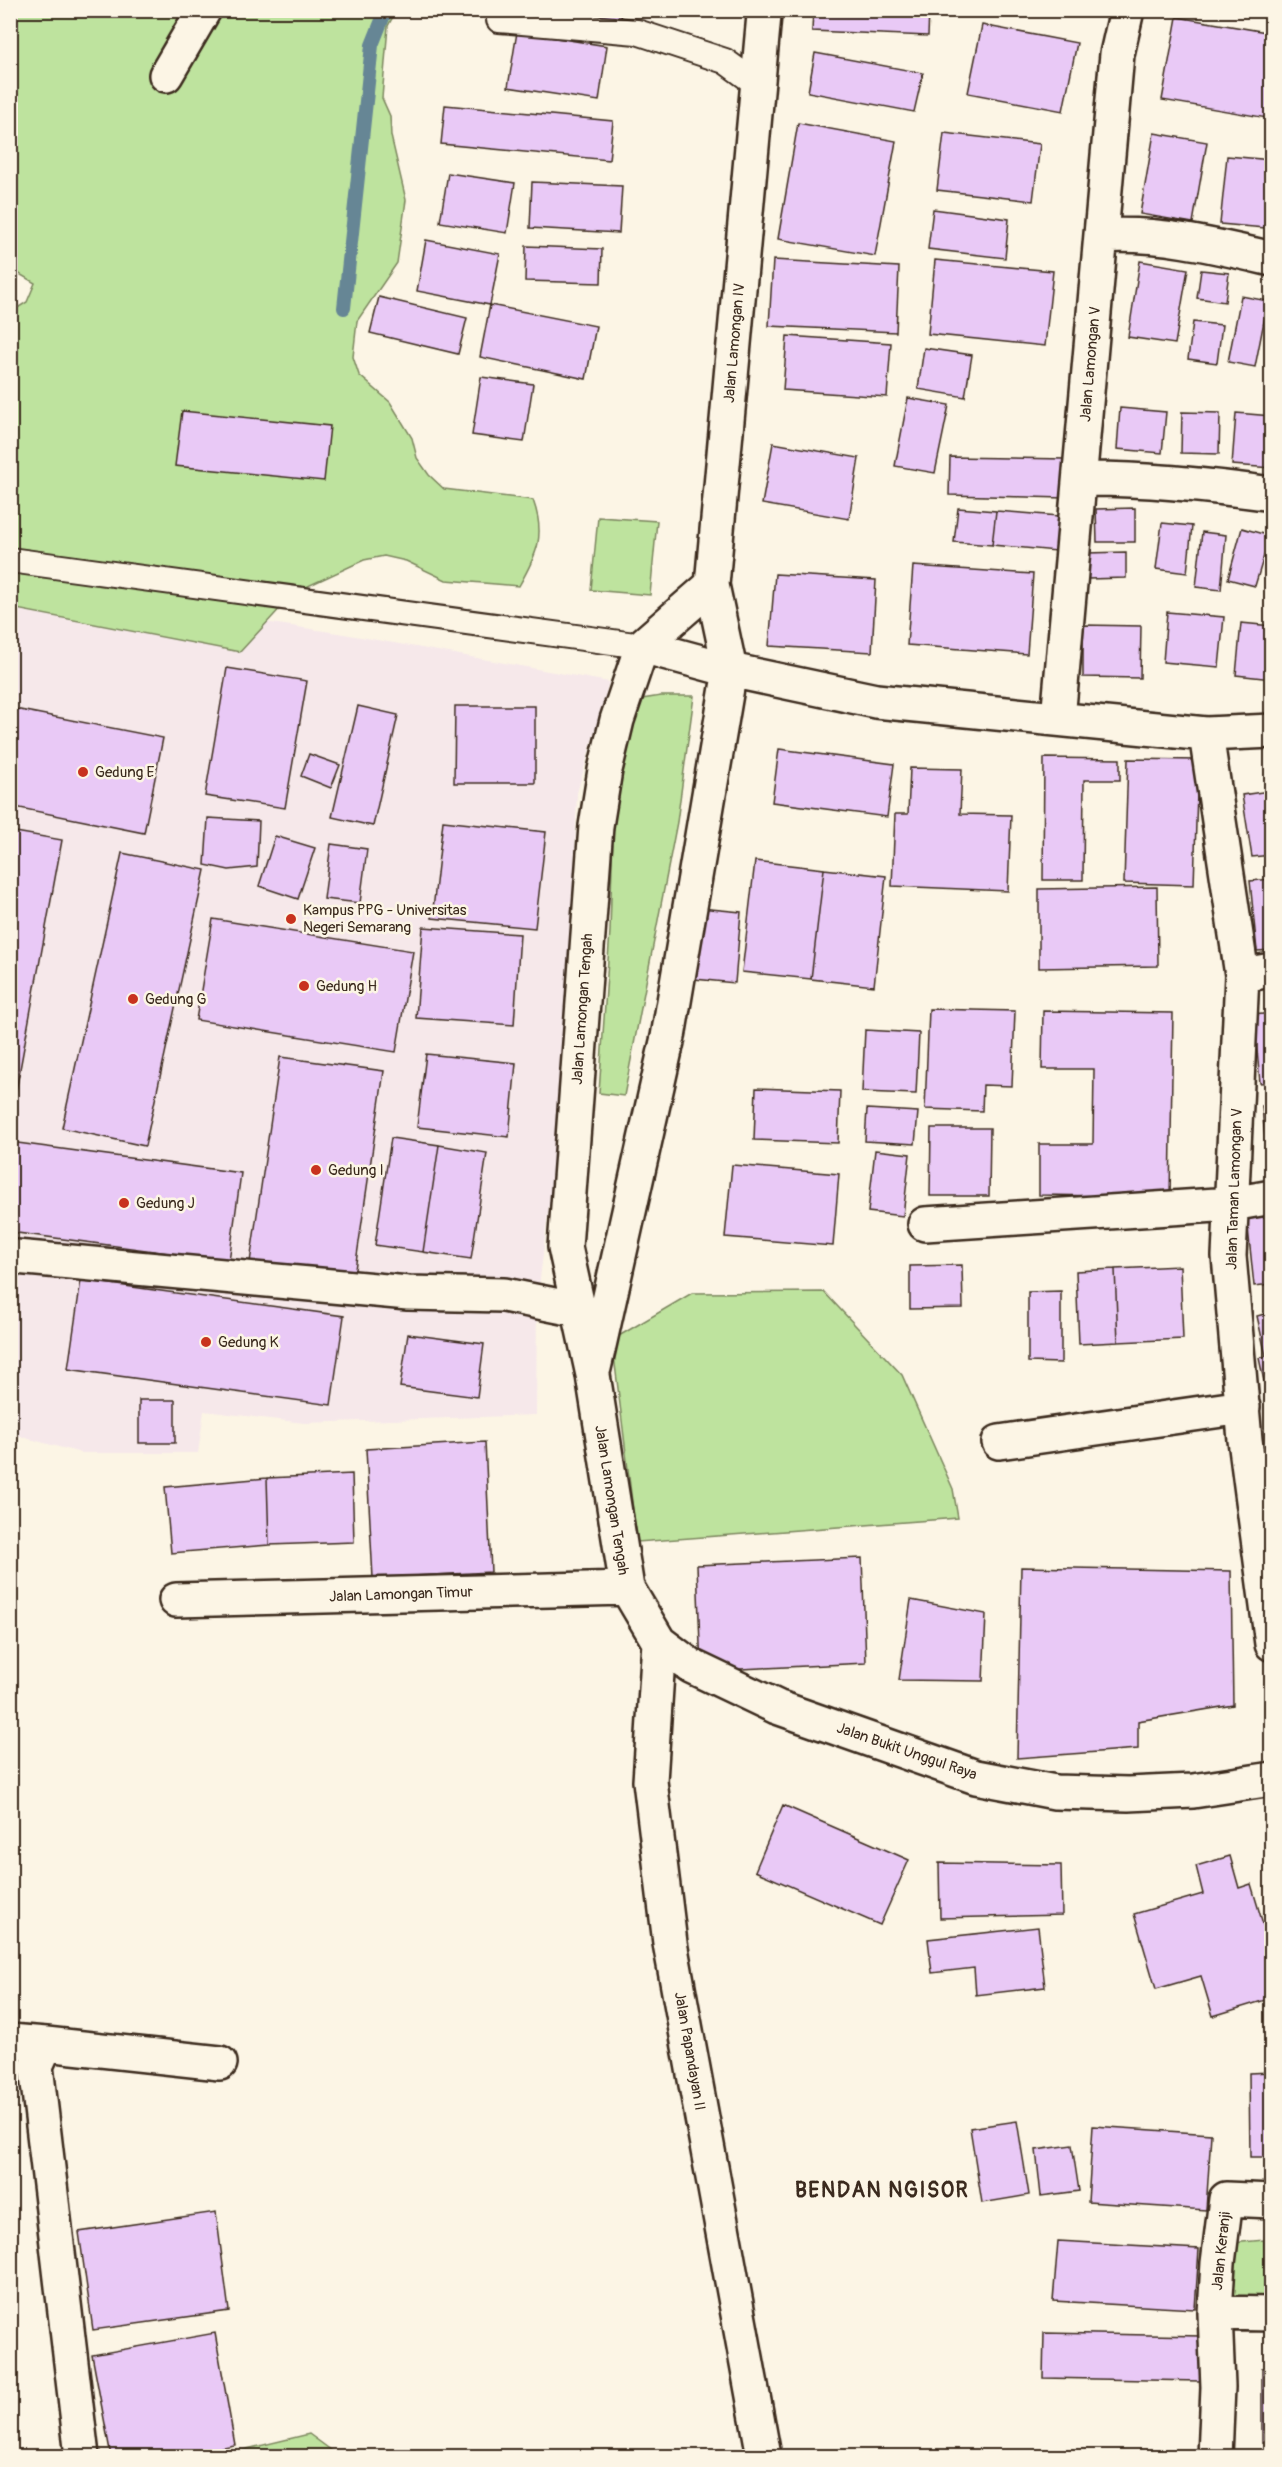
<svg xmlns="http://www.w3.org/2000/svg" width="1282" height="2467" font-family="Pangolin,sans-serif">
<rect width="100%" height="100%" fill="#fcf5e5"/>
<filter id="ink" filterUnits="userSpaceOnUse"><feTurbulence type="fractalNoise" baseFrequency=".0167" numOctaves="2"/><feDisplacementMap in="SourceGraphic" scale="12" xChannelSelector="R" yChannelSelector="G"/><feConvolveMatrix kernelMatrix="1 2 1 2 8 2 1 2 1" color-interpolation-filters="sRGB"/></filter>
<g filter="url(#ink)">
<path fill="#f6e8ea" d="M10,583L344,634L609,682L577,793L568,1045L537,1304L536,1415L304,1423L204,1411L198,1453H81L11,1434Z"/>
<path fill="#bee39e" stroke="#7c865e" stroke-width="1.5" d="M11,11H396L388,26L382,98L390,116L391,136L406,200L397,263L357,321L353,357L359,375L390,402L412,438L417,458L429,475L444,489L533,500C546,536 537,554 519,586L446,580L406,561L384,556L364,560L295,592L240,652L11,608V312L27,302L35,283L11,269Z
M598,517L657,521L650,595L591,590Z
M661,696H694L677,822L624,1096L599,1093L610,931L615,765L621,734L642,699Z
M824,1292L902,1375L953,1489L958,1518L637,1542L612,1340L692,1293Z
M1264,2240L1265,2312L1224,2309L1232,2243Z
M309,2434L339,2456H218Z"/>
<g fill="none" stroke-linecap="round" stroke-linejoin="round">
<path stroke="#668695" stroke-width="14" d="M344,308L372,45L386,10"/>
</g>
<path fill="#e9c9f6" stroke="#3b2a1e" stroke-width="1.5" d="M474,10H622L620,26Z
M813,10H929L928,36L812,31Z
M1177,17L1272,33V91L1267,118L1162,100Z
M982,25L1077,43L1063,111L968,93Z
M517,32L607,46L599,101L508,87Z
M815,53L923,73L914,112L808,92Z
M445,105L613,121L609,160L441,144Z
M798,123L896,141L875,256L778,239Z
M944,133L1040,144L1033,201L937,190Z
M1154,133L1207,142L1193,223L1140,214Z
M1227,156L1272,160L1265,228L1220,224Z
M448,173L515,183L507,233L440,222Z
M532,182L622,186L619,233L530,228Z
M933,209L1009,219L1005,258L928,249Z
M426,240L500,254L490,305L417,291Z
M526,246L602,249L601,283L525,281Z
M773,260L899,267L896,332L769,326Z
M935,260L1053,271L1045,346L928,334Z
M1140,261L1188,269L1175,344L1128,337Z
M1201,270L1229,273L1225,302L1197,298Z
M1241,296L1268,301L1255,367L1228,362Z
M379,297L467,318L458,354L370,333Z
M490,305L596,326L586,379L480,357Z
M1193,322L1222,325L1217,363L1188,359Z
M787,336L891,343L887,397L783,390Z
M924,348L972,355L965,397L918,389Z
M481,377L533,384L524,442L472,435Z
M908,398L949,405L935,473L895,466Z
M1120,408L1166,412L1162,453L1117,449Z
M182,411L330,426L324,481L175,466Z
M1182,412L1220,413L1219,454L1181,453Z
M1236,413L1272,416V468L1232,465Z
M773,443L859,458L849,519L762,504Z
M950,457L1065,459L1064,498L949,495Z
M958,508L996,511L992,545L954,542Z
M1135,508V542H1097L1096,509Z
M996,511L1059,516L1056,551L992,545Z
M1162,523L1192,526L1187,573L1156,569Z
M1242,528L1270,536L1255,586L1228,579Z
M1202,532L1226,535L1221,590L1196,587Z
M1126,552V578L1088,579L1087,553Z
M913,566L1033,574L1027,654L907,645Z
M775,574L876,580L872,652L769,646Z
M1167,612L1224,617L1219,667L1163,662Z
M1241,623L1272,626V679L1236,675Z
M1083,625L1141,626L1140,678L1083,677Z
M227,668L307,681L285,808L205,796Z
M358,706L398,715L373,826L332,817Z
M455,706H535V783H454Z
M10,708L163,738L144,833L10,806Z
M779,749L894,764L887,817L772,802Z
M309,754L340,765L331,788L301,776Z
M1044,758L1120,759V780H1084L1083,880H1043Z
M1128,759L1198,760L1194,885L1124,883Z
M910,768L962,769L960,814L1011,815L1008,891L892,886L895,814H908Z
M1269,791L1272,855L1252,857L1242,795Z
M208,818L259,821L257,867L229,870L205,865Z
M443,821L546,832L535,928L432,918Z
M10,831L62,840L14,1102L10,1101Z
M275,836L315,848L298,899L259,886Z
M331,844L367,849L360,903L324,899Z
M122,853L205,870L145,1146L62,1128Z
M755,861L824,869L811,979L742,972Z
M824,869L886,876L874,986L811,979Z
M1272,879V950L1257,951L1250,881Z
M1157,887L1158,966L1039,968V889Z
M690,907L741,912L735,983L684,978Z
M213,919L413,951L396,1052L196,1020Z
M423,927L520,934L514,1025L416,1018Z
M929,1009L1015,1011L1012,1086L983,1085L982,1111L925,1109Z
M1043,1011L1173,1013L1170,1197L1039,1195V1144H1093L1094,1069H1042Z
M1272,1013V1082L1260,1083L1254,1015Z
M865,1030L919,1033L916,1094L862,1092Z
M426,1054L516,1063L509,1137L417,1127Z
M280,1057L384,1071L353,1283L249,1269Z
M756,1088L840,1091L838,1143L754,1140Z
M1272,1105V1172H1268L1262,1106Z
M867,1109L918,1112L915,1144L865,1141Z
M931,1128H990L989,1196H930Z
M391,1138L439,1145L423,1252L375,1245Z
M10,1142L241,1173L229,1261L10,1232Z
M439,1145L487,1153L471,1259L423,1252Z
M875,1150L910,1154L903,1216L868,1212Z
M732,1165L839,1174L833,1246L725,1237Z
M1272,1216V1284L1254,1286L1247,1218Z
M962,1265L963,1308L910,1309V1266Z
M1180,1266L1183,1339L1118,1342L1115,1269Z
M1115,1269L1118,1342L1079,1344L1076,1271Z
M81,1280L344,1316L331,1405L68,1369Z
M1061,1291V1363L1028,1362V1292Z
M1272,1312V1403L1269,1404L1259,1358L1266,1356L1257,1316Z
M408,1334L484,1344L477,1397L400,1387Z
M139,1400H175V1443H139Z
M485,1442L491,1572L373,1578L366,1449Z
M352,1474L354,1542L269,1545L267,1478Z
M267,1478L269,1545L171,1553L165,1487Z
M862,1558L866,1663L701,1671L697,1565Z
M1021,1567L1231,1571L1233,1705L1138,1721V1749L1017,1758Z
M911,1600L986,1614L983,1681L899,1680Z
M783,1805L909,1860L880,1925L755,1871Z
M1230,1856L1239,1888L1251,1884L1272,1954V1998L1213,2016L1201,1976L1156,1989L1134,1914L1203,1894L1196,1866Z
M939,1863L1061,1865L1062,1915L940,1918Z
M1038,1927L1045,1987L976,1995L974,1968L932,1973L928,1939Z
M1272,2072V2157H1250L1249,2073Z
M1017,2121L1029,2195L982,2203L970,2128Z
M1093,2126L1211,2134L1206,2210L1088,2202Z
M1072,2145L1079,2191L1041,2196L1036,2150Z
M216,2212L229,2311L93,2330L79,2232Z
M1058,2241L1199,2249L1195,2309L1053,2301Z
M215,2333L235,2445L173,2456H111L92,2355Z
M1044,2333L1201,2336L1200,2381L1043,2378Z
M1272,2367V2442H1262V2368Z"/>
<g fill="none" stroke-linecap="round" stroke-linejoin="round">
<g stroke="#3b2a1e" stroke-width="28">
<path id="service" d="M499,20L637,32L725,61L758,85
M10,560L642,646"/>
</g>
<g stroke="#3b2a1e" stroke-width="38">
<path id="minor" d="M166,75L204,10
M1101,236C1159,232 1216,246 1272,259
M1080,479C1144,478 1208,485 1272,494
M712,585L642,646L617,720L605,770L596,826L565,1247L593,1375L627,1588L659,1642L691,1666L777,1707L976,1777L1055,1792L1128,1794L1193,1791L1272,1779
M642,646L730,670L876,701L1206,734L1272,731
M1058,719L1117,54L1127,10
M1206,734L1242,975L1229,1256L1245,1440L1272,1644
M1242,975L1272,970
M925,1224L1232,1204L1272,1197
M16,1257L408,1293L504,1295L579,1310
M594,1368L668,1037L730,670L712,585L764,15
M999,1442L1243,1407
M176,1600L627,1588
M659,1642L650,1781L670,1943L764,2456
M10,2041L46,2044
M1215,2313L1218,2263L1226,2199L1272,2201
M82,2456L36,2066L46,2044L220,2063
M1215,2456L1218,2387L1215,2313L1272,2314"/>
</g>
<use href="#service" stroke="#fcf5e5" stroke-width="24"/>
<use href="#minor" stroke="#fcf5e5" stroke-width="33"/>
</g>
</g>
<g fill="#c8321e" stroke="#fcf5e5" stroke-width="2">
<circle cx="83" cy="772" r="6"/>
<circle cx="291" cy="919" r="6"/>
<circle cx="304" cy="986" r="6"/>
<circle cx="133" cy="999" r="6"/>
<circle cx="316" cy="1170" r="6"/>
<circle cx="124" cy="1203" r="6"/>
<circle cx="206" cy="1342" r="6"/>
</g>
<g text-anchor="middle" stroke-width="5" stroke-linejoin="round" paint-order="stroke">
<g font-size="15" fill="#3b2a1e" stroke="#fcf5e5">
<text transform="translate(734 343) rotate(-85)" y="5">Jalan Lamongan IV</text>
<text transform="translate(1090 364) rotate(-85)" y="5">Jalan Lamongan V</text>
<text transform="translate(582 1009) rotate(-86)" y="5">Jalan Lamongan Tengah</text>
<text transform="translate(1234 1189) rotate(-88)" y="5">Jalan Taman Lamongan V</text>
<text transform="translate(612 1500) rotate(81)" y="5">Jalan Lamongan Tengah</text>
<text transform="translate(401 1594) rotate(-2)" y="5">Jalan Lamongan Timur</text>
<text transform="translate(907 1751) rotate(19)" y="5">Jalan Bukit Unggul Raya</text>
<text transform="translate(690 2051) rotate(80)" y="5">Jalan Papandayan II</text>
<text transform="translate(1221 2251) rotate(-84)" y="5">Jalan Keranji</text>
</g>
<g font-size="15" fill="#3b2a1e" stroke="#fcf5e5" text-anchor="start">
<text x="95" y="777">Gedung E</text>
<text x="303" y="915">Kampus PPG - Universitas<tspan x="303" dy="17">Negeri Semarang</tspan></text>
<text x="316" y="991">Gedung H</text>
<text x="145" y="1004">Gedung G</text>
<text x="328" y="1175">Gedung I</text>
<text x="136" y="1208">Gedung J</text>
<text x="218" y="1347">Gedung K</text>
</g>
<g font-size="21" font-weight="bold" letter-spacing="1.5" fill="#3b2a1e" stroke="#fcf5e5">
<text x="882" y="2197">BENDAN NGISOR</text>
</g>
</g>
<rect width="1282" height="2467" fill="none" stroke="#fcf5e5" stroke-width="36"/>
<rect x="18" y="18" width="1246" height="2431" fill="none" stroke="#3b2a1e" stroke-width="2" filter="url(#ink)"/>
</svg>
